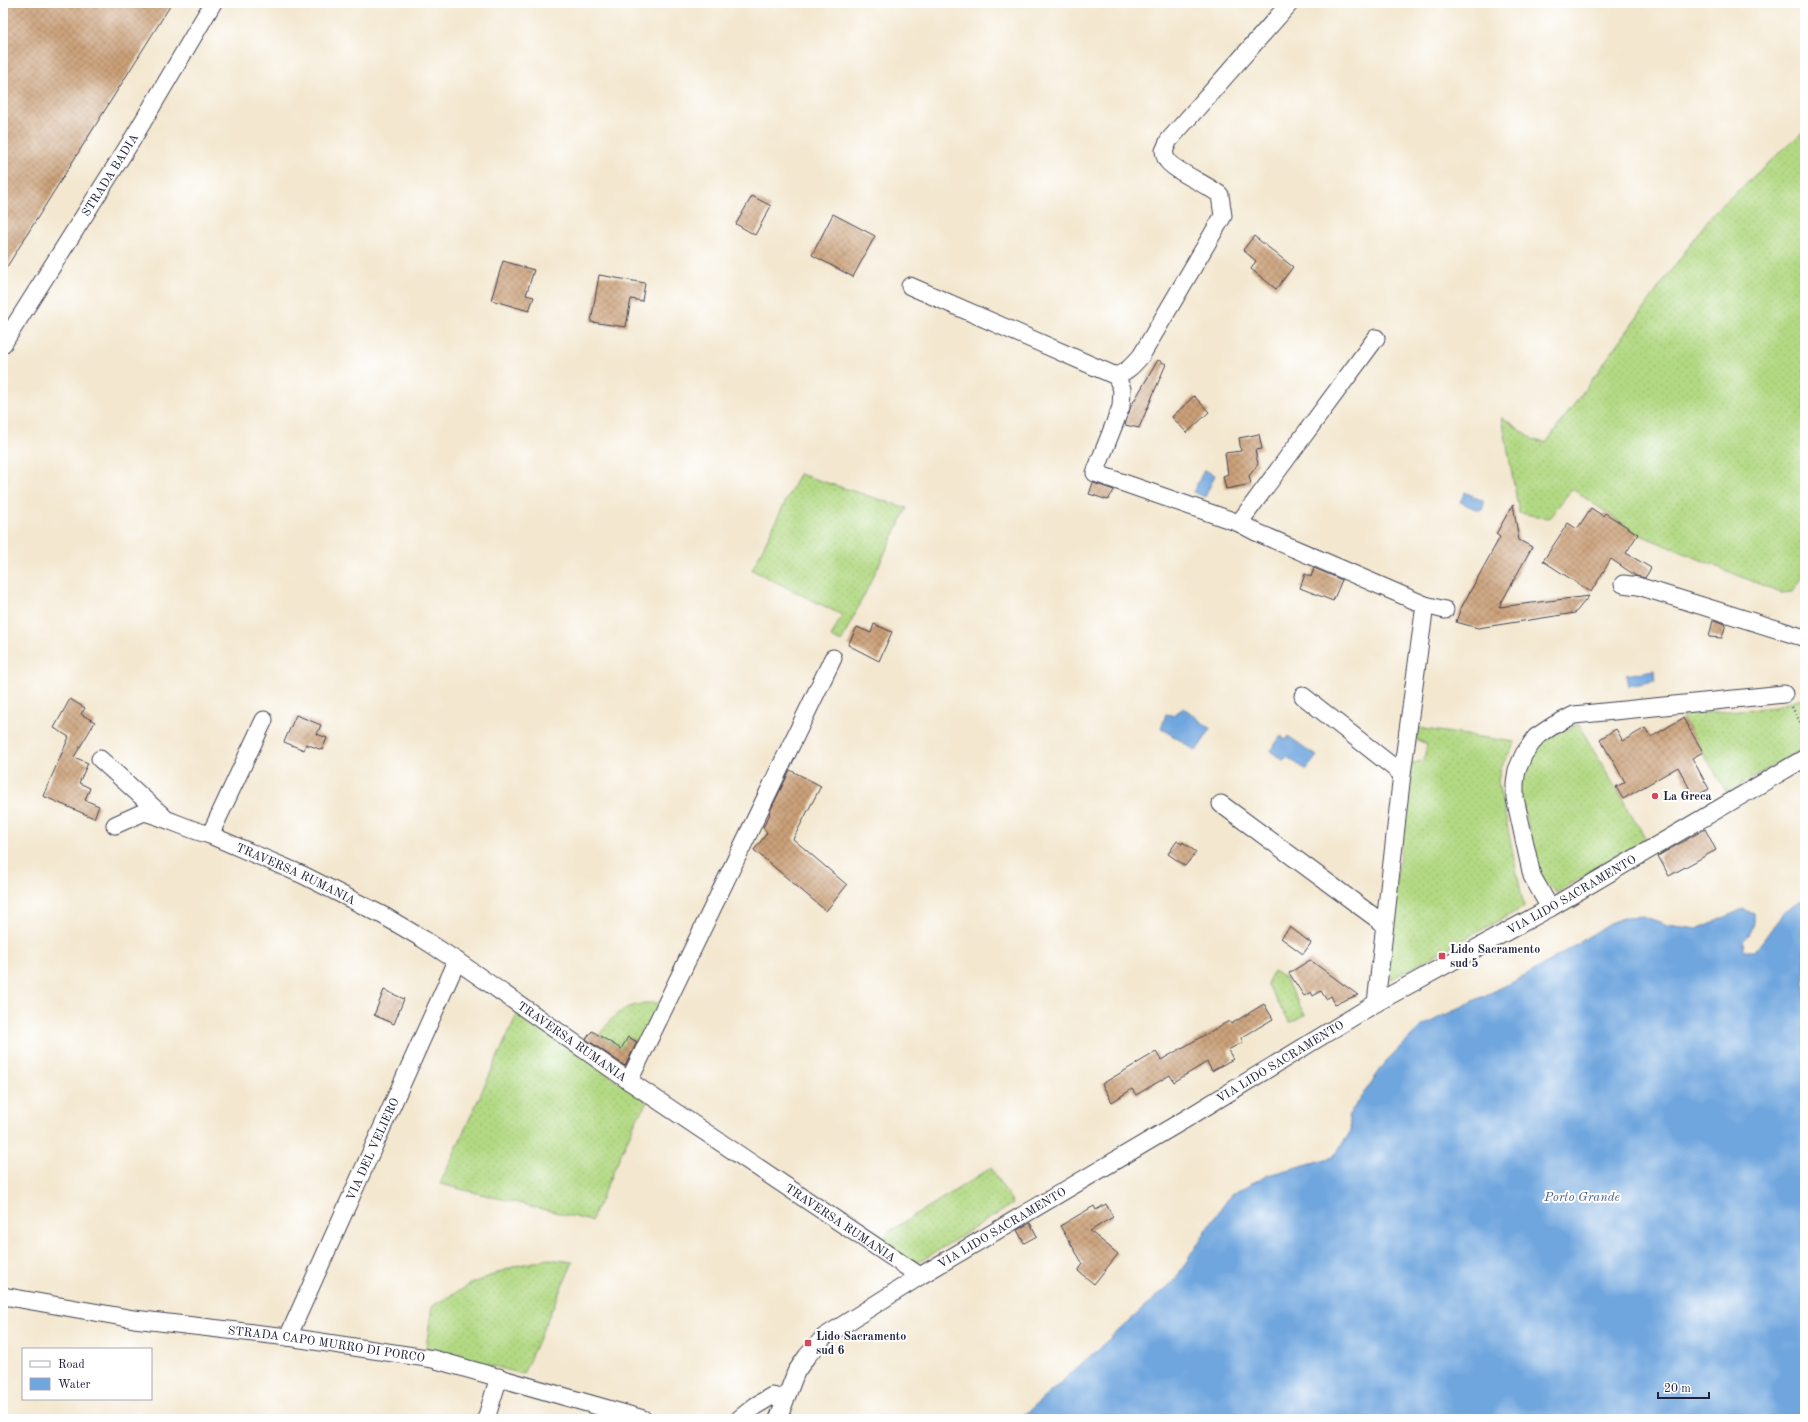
<svg xmlns="http://www.w3.org/2000/svg" width="1808" height="1422" font-family="'Old Standard TT',serif">
<defs>
<pattern id="grass-dots" width="8" height="8" patternUnits="userSpaceOnUse"><rect width="8" height="8" fill="#b2d983"/><path d="M2 2h.1M6 6h.1" fill="none" stroke="#99ba72" stroke-width="1.8" stroke-linecap="round"/></pattern>
<pattern id="building-cross-hatch" width="8" height="8" patternUnits="userSpaceOnUse"><rect width="8" height="8" fill="#cba078"/><path d="M0 0l8 8M0 8l8-8" fill="none" stroke="#a48264"/></pattern>
</defs>
<rect width="100%" height="100%" fill="#fff"/>
<filter id="ink" filterUnits="userSpaceOnUse"><feTurbulence type="fractalNoise" baseFrequency=".025" numOctaves="2"/><feDisplacementMap in="SourceGraphic" scale="8" xChannelSelector="R" yChannelSelector="G"/><feConvolveMatrix kernelMatrix="1 2 1 2 8 2 1 2 1" color-interpolation-filters="sRGB"/></filter>
<filter id="wash" filterUnits="userSpaceOnUse"><feTurbulence type="fractalNoise" baseFrequency=".012" numOctaves="4" result="noise"/><feDisplacementMap in="SourceGraphic" scale="16" xChannelSelector="R" yChannelSelector="G"/><feGaussianBlur stdDeviation="0.9" result="paint"/><feColorMatrix in="noise" values="0 0 0 0 0 0 0 0 0 0 0 0 0 0 0 0 0 1.4 0 .05"/><feComposite in="paint" operator="in"/></filter>
<g filter="url(#wash)">
<rect width="100%" height="100%" fill="#f3e7cf"/>
<path fill="url(#grass-dots)" stroke="#6a7e5f" d="M1805,130V572L1793,592L1781,593L1638,534L1572,489L1549,518L1519,513L1502,417L1534,440L1546,443L1713,213Z
M799,474L907,508L841,642L831,637L842,615L752,570Z
M1801,698L1805,706V747L1727,793L1681,715L1776,707Z
M1578,724L1646,839L1556,893L1543,879L1538,869L1519,789L1526,765L1539,746L1551,736Z
M1417,728L1515,742L1501,767L1498,781L1524,907L1391,979L1385,975L1411,764L1424,760L1427,744L1415,739Z
M1273,971L1284,977L1305,1015L1290,1023L1267,984Z
M644,1003H662L641,1044L628,1037L621,1049L599,1035C615,1014 618,1009 644,1003Z
M518,1012L648,1102L637,1118L591,1221L440,1184Z
M991,1168L1013,1204L921,1261C906,1263 896,1251 885,1242L887,1233Z
M549,1259L573,1262L523,1374L426,1348L432,1306L473,1283L515,1266Z"/>
<path fill="#70a6de" stroke="#49648c" d="M1204,470L1215,475L1205,497L1193,492Z
M1465,492L1483,501L1484,505L1482,510H1478L1460,502Z
M1654,670L1656,681L1628,686L1626,675Z
M1184,708L1211,729L1196,751L1161,728L1166,714L1173,715Z
M1281,736L1286,740L1288,736L1317,756L1306,770L1287,757L1284,761L1270,751Z
M1805,898V1419H1020L1175,1280L1212,1221L1231,1195L1268,1175L1333,1157L1351,1131L1348,1116L1385,1063L1422,1026L1527,975L1610,923L1626,917L1643,916L1668,925L1697,929L1743,909L1754,914C1755,926 1752,933 1743,941L1744,951H1755L1784,912Z"/>
<g id="blocks">
<path fill="url(#building-cross-hatch)" d="M3,3H172L3,273Z
M752,196L771,206L755,235L736,224Z
M833,214L875,236L853,277L812,255Z
M1254,236L1293,267L1276,289L1251,269L1256,261L1243,250Z
M503,261L534,270L526,295L534,297L529,311L491,300Z
M599,275L645,283L642,301L631,299L626,327L591,322Z
M1158,360L1166,364L1139,428L1125,425L1131,406Z
M1194,396L1209,412L1187,433L1172,417Z
M1259,434L1262,449L1255,450L1258,464L1249,476L1251,484L1226,489L1223,476L1228,474L1225,453L1241,451L1239,438Z
M1093,483L1114,490L1108,500L1089,494Z
M1513,504L1519,540L1532,547L1499,607L1589,596L1575,613L1478,628L1456,622L1460,610L1500,537L1496,534Z
M1591,508L1603,516L1605,513L1638,534L1626,553L1651,568L1645,578L1636,576L1611,559L1591,592L1543,561L1568,523L1577,529Z
M1314,568L1342,580L1333,601L1300,588L1305,574L1311,577Z
M1713,620L1726,624L1722,638L1709,637Z
M874,624L892,632L879,661L848,645L857,627L871,633Z
M70,699L85,708L81,714L95,722L74,757L88,763L79,783L90,788L85,800L99,806L94,818L43,796L69,737L54,728Z
M296,715L321,725L317,734L327,738L322,750L306,744L304,750L284,742Z
M1683,718L1703,752L1692,758L1709,789L1694,797L1678,767L1623,799L1616,787L1625,782L1600,739L1616,729L1623,741L1645,728L1651,737Z
M790,770L821,786L793,839L847,885L826,911L754,850L767,833L763,827L770,814L769,813Z
M1705,829L1716,850L1669,876L1658,856Z
M1177,841L1182,844L1183,842L1196,852L1185,866L1168,854Z
M1290,927L1311,943L1303,954L1281,938Z
M1310,960L1358,995L1335,1004L1331,996L1326,999L1321,991L1313,996L1311,992L1304,996L1289,973Z
M384,990L404,999L394,1024L374,1015Z
M1264,1004L1273,1019L1241,1038L1243,1042L1228,1050L1233,1059L1212,1071L1207,1062L1174,1082L1170,1075L1136,1095L1132,1089L1112,1102L1102,1084L1156,1052L1161,1060L1229,1021L1231,1024Z
M592,1031L621,1049L628,1037L637,1042L625,1066L586,1039Z
M1106,1204L1113,1217L1090,1231L1118,1254L1094,1284L1078,1271L1083,1264L1060,1226L1094,1206L1096,1210Z
M1030,1223L1037,1236L1024,1243L1017,1230Z"/>
</g>
</g>
<g filter="url(#ink)">
<use href="#blocks" fill-opacity="0" stroke="#414051" stroke-width="1"/>
<g fill="none" stroke-linecap="round" stroke-linejoin="round">
<g stroke="#414051" stroke-width="19">
<g id="minor">
<path d="M910,286L1116,376C1127,372 1133,365 1141,356L1223,216L1220,195C1210,186 1171,169 1167,160C1165,158 1165,154 1164,151L1169,140L1290,3"/>
<path id="s1" d="M3,344L132,140L213,3"/>
<path d="M1116,376L1122,389L1121,407L1095,473L1239,523L1256,532L1425,605L1402,774L1376,1003"/>
<path d="M1239,523L1376,338"/>
<path d="M1623,584L1638,586L1805,638"/>
<path d="M1425,605L1445,610"/>
<path d="M1303,696L1402,774"/>
<path d="M100,759L163,816"/>
<path d="M1221,804L1384,924"/>
<path id="s2" d="M115,825L144,812C167,818 187,829 210,835L303,875L384,916L423,939L457,961L629,1081L920,1276"/>
<path d="M210,835L264,720"/>
<path d="M1550,908L1532,876L1515,798V783L1517,770L1524,754L1536,737L1554,725L1574,715L1784,694"/>
<path d="M629,1081L833,658"/>
<path id="s3" d="M3,1296L134,1319L288,1337L433,1359L643,1419"/>
<path id="s4" d="M288,1337L457,961"/>
<path d="M486,1419L499,1377"/>
<path d="M739,1419L755,1406L772,1396L785,1399"/>
<path id="s5" d="M778,1419L796,1372L807,1356L824,1337L920,1276L1184,1120L1376,1003L1550,908L1805,758"/>
</g>
</g>
<path stroke="#414051" stroke-width="2.5" stroke-dasharray="1 3" stroke-linecap="butt" d="M1792,707L1805,731"/>
<use href="#minor" stroke="#fff" stroke-width="17"/>
</g>
</g>
<g fill="#d1495b" stroke="#fff" stroke-width="1.5">
<circle cx="1655" cy="796" r="4"/>
<rect x="1438" y="952" width="8" height="8" rx="2"/>
<rect x="804" y="1339" width="8" height="8" rx="2"/>
</g>
<g text-anchor="middle" stroke-width="4" stroke-linejoin="round" paint-order="stroke">
<g font-size="12" fill="#22223b" stroke="#fff">
<text dy="4" stroke="none"><textPath href="#s1" startOffset="200">STRADA BADIA</textPath></text>
<text dy="4" stroke="none"><textPath href="#s2" startOffset="196">TRAVERSA RUMANIA</textPath></text>
<text dy="4" stroke="none"><textPath href="#s5" startOffset="964">VIA LIDO SACRAMENTO</textPath></text>
<text dy="4" stroke="none"><textPath href="#s2" startOffset="520">TRAVERSA RUMANIA</textPath></text>
<text dy="4" stroke="none"><textPath href="#s5" startOffset="628">VIA LIDO SACRAMENTO</textPath></text>
<text dy="4" stroke="none"><textPath href="#s4" startOffset="206">VIA DEL VELIERO</textPath></text>
<text dy="4" stroke="none"><textPath href="#s2" startOffset="844">TRAVERSA RUMANIA</textPath></text>
<text dy="4" stroke="none"><textPath href="#s5" startOffset="304">VIA LIDO SACRAMENTO</textPath></text>
<text dy="4" stroke="none"><textPath href="#s3" startOffset="327">STRADA CAPO MURRO DI PORCO</textPath></text>
</g>
<g font-size="12" font-weight="bold" fill="#22223b" stroke="#fff" text-anchor="start">
<text x="1663" y="800">La Greca</text>
<text x="1450" y="953">Lido Sacramento<tspan x="1450" dy="14">sud 5</tspan></text>
<text x="816" y="1340">Lido Sacramento<tspan x="816" dy="14">sud 6</tspan></text>
</g>
<g font-size="13" font-style="italic" fill="#455d84" stroke="#fff">
<text x="1582" y="1201">Porto Grande</text>
</g>
</g>
<rect width="1808" height="1422" fill="none" stroke="#fff" stroke-width="16"/>
<rect x="22" y="1348" width="130" height="52" fill="#ffffff" stroke="#a7a7b1"/>
<rect x="30" y="1361" width="20" height="6" fill="#ffffff" stroke="#a7a7b1"/>
<text x="58" y="1368" font-size="12" fill="#22223b">Road</text>
<rect x="30" y="1378" width="20" height="12" fill="#70a6de" stroke="#a7a7b1"/>
<text x="58" y="1388" font-size="12" fill="#22223b">Water</text>
<path d="M1658 1392v6h51v-6" fill="none" stroke="#22223b" stroke-width="2"/>
<text x="1664" y="1392" font-size="12" fill="#22223b" stroke="#ffffff" stroke-width="3" paint-order="stroke">20 m</text>
</svg>
